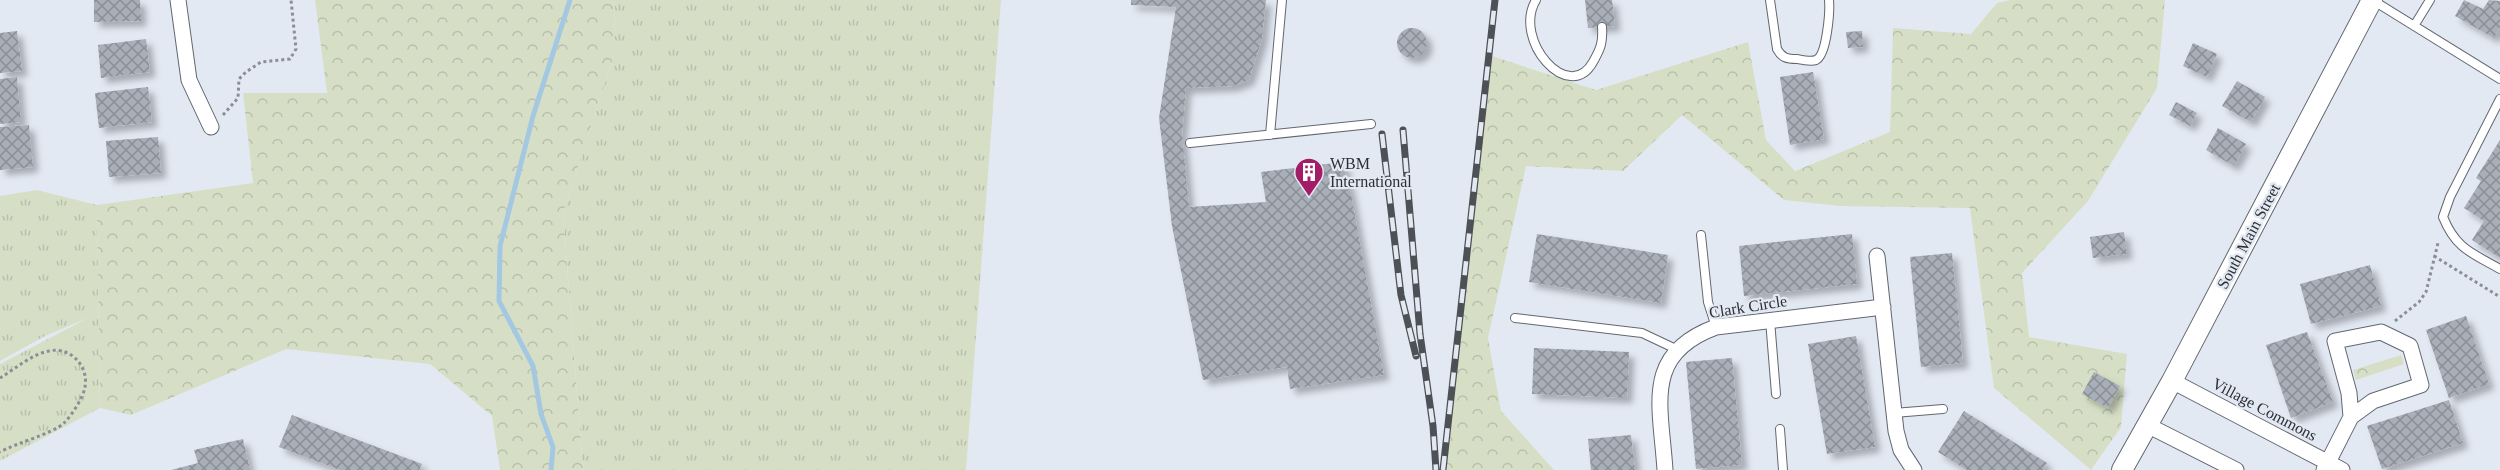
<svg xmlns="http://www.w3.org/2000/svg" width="2500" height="470" font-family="Georgia,serif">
<defs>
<pattern id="grass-tufts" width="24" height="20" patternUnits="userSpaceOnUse" patternTransform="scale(1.5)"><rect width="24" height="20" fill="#d6dfc6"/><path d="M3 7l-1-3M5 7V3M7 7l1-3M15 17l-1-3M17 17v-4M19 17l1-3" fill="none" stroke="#b8c0ab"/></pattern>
<pattern id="forest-crowns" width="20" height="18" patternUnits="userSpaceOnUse" patternTransform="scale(1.5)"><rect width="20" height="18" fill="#d6dfc6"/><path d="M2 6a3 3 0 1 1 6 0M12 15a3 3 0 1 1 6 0" fill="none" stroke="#b8c0ab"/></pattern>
<pattern id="building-cross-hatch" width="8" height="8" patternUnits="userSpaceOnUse" patternTransform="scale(1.5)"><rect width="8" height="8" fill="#a9afb8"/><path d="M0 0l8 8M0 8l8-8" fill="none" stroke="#8a8f96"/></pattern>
<filter id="shadow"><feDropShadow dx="5.5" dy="5.5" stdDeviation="3" flood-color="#0004"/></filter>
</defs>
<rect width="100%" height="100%" fill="#e3e9f3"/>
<path fill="url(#grass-tufts)" d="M615,0H1001L966,470H583L563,213L614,55Z
M37,190L97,205L100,408L0,461V364L88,318L45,336L0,361V196Z"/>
<path fill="url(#forest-crowns)" d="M315,0H615L614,55L563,213L583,470H500L492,416L430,364L286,349L131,415L100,408L97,205L253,183L243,93H327Z
M2010,0H2165L2157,88L2088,201L2022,273L2029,337L2127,354L2121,427L2091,470L1994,388L1970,208L1840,206L1784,200L1682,115L1623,171L1526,166L1488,338L1501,411L1554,470H1440L1486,54L1596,90L1748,42L1766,140L1795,171L1890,132L1893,28L1971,34L1997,3Z
M2401,355L2404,364L2356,380L2353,370Z"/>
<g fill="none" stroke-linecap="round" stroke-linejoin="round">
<path stroke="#a4c8e2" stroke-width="5" d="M551,470L553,447L541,414L533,366L499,301L500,246L533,116L570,0"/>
</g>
<path fill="url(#building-cross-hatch)" filter="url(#shadow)" d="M94,0H140L141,21L94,22Z
M1131,0H1266L1262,39L1249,80L1233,86L1186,88L1182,134L1189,207L1266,202L1261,172L1343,162L1351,194L1384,375L1290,389L1287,367L1203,380L1172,226L1159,118L1176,7L1131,5Z
M1585,0H1612L1615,26L1588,28Z
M2464,0L2483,9L2489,0L2500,1V27L2494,38L2455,16Z
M1397 43a15 15 0 1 1 30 0a15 15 0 1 1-30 0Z
M17,31L22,71L0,73V33Z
M1862,31L1863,47L1848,48L1846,32Z
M146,39L150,72L101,78L98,45Z
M2193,43L2217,54L2207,77L2183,66Z
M1813,72L1824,139L1790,145L1780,77Z
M17,77L21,122L0,124V79Z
M2237,81L2265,97L2251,122L2222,106Z
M148,87L152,122L99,128L95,93Z
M2176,102L2197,113L2190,126L2169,115Z
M29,125L33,167L0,170V127Z
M2218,128L2246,144L2234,166L2206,150Z
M158,137L161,173L109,177L106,141Z
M2500,140V258L2472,240L2484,221L2464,208L2481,181L2476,178Z
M2124,232L2127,254L2093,258L2090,237Z
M1537,234L1668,255L1661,303L1529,282Z
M1852,234L1857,284L1744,296L1739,246Z
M1952,253L1963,363L1921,367L1910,257Z
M2370,265L2381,306L2311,324L2300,284Z
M2466,316L2489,384L2449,398L2426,330Z
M2307,332L2333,402L2291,418L2266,345Z
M1856,336L1875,447L1827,454L1808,344Z
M1534,348L1629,352L1627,398L1532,394Z
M1732,358L1742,465L1696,469L1686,362Z
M2094,372L2120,386L2108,408L2082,394Z
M2449,400L2463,443L2382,469L2367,426Z
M1964,411L2047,463L2043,470H1967L1938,452Z
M292,415L422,464L419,470H340L279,447Z
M1631,435L1635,470H1591L1588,439Z
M243,439L250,470H171L198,463L194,450Z"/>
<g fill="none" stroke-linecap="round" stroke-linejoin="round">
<g stroke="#626770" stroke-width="10">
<path id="service" d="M1536,0C1512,40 1569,105 1593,62C1601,48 1603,42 1602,27
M1770,0L1777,49C1782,58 1787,59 1797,59C1802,60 1811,62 1816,60C1827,55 1830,11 1829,0
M2374,1L2500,79
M2414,26L2430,0
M2500,99L2450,197L2443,217C2456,249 2472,253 2500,269
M1270,135L1282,0
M1190,143L1371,124
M1701,235L1708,302L1716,327
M1515,318L1642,333L1676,349
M1770,320L1776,394
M1894,413L1943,409
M1780,429L1783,470"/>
</g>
<g stroke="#626770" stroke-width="17">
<path id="minor" d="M178,0L189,80L211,127
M1877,256L1896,431L1901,450L1914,470
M2381,332L2410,346L2421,385L2373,401L2351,417L2349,393L2335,341Z
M2172,381L2342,470
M2147,425L2236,470
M1665,470C1661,406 1642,354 1716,327L1883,307
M2324,470L2351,417"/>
</g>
<g stroke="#626770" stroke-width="22">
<path id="tertiary" d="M2122,470L2172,381L2372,0"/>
</g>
<path stroke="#8a8e95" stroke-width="3" stroke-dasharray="3 3" stroke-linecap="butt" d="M223,115L238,98L239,79L246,72L261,62L290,59L296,49L291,0
M2434,256L2500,297
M2395,321L2419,302L2426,292L2438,243
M0,378C15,369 32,354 49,351C70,346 89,366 85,387C83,398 72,415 64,423C52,434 16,443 0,452"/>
<use href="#service" stroke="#fff" stroke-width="8"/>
<use href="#minor" stroke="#fff" stroke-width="15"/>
<use href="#tertiary" stroke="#fff" stroke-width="20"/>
<g stroke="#4d5155" stroke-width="7">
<path id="rail" d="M1403,130L1420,334L1433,426L1436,470
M1382,134L1401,295L1416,356
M1443,470L1495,0"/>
</g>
<use href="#rail" stroke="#e3e9f3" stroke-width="4.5" stroke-dasharray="14" stroke-linecap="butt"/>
</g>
<defs>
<g id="building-pin" transform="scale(1.5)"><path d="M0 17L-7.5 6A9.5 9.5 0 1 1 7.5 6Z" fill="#a31c67" stroke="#e3e9f3"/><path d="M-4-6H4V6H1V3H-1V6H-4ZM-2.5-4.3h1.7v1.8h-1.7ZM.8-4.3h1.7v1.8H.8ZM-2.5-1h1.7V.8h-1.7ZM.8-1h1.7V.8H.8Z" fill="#fff"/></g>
</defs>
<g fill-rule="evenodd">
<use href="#building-pin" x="1309" y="172"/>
</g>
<g text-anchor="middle" stroke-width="4.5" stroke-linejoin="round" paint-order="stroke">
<g font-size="16" fill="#2c2f32" stroke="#e3e9f3" text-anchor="start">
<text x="1330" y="169">WBM<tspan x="1330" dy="18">International</tspan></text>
</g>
<g font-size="16" fill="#2c2f32" stroke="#e3e9f3">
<text transform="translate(2248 236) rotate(-62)" y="6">South Main Street</text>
<text transform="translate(1748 306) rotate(-9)" y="6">Clark Circle</text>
<text transform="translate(2265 409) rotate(28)" y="6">Village Commons</text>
</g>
</g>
</svg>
